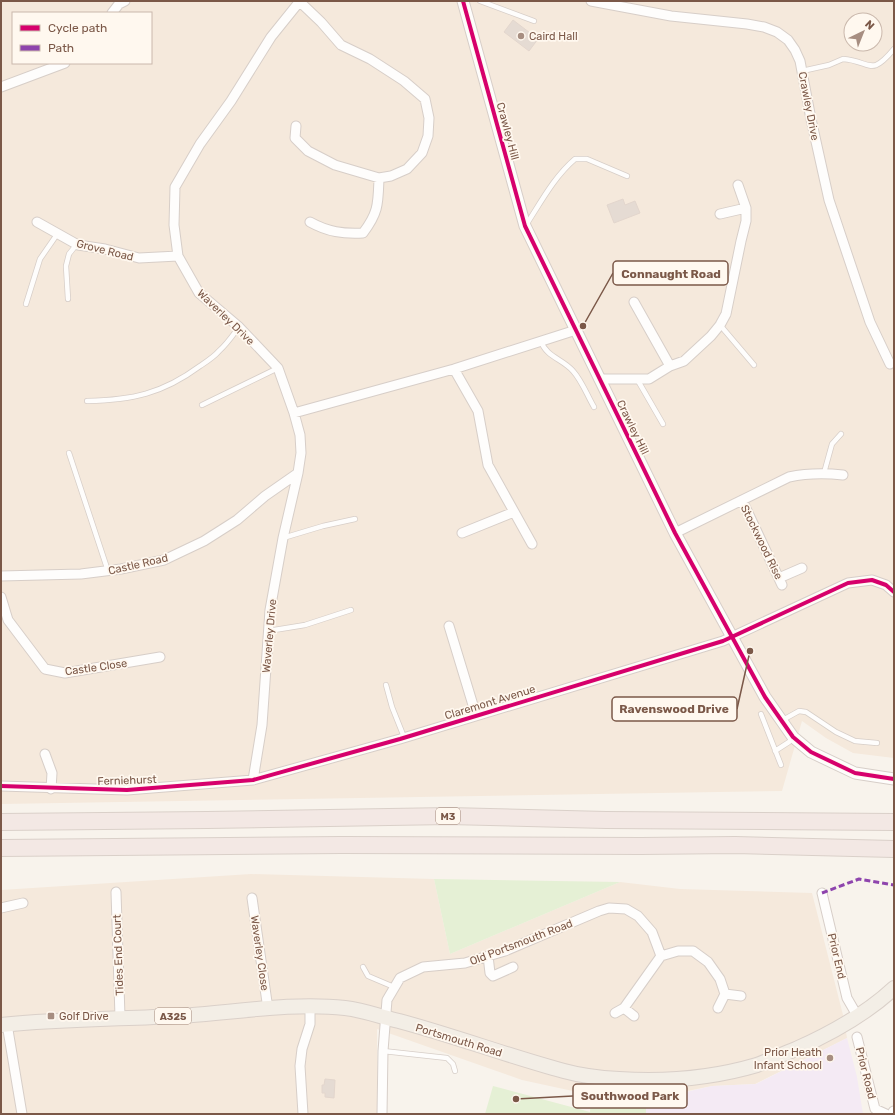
<svg xmlns="http://www.w3.org/2000/svg" width="895" height="1115" font-family="Rubik,sans-serif">
<rect width="100%" height="100%" fill="#f8f3ec"/>
<path fill="#f5e9dc" fill-rule="evenodd" d="M1,1H894V758L853,753L826,738L802,721L782,791L1,804ZM13,13H151V63H13ZM851,20H875V44H851Z
M251,874L434,879L450,954L620,882L680,889L812,893L843,1015L847,1038L755,1084L712,1086L687,1091L582,1093L522,1080L377,1029V1114H1V890Z"/>
<path fill="#f4eaf4" d="M847,1038L857,1077L863,1114H646V1093L686,1092L712,1086L756,1084Z"/>
<path fill="#e5f0d5" d="M434,879L620,882L450,954Z
M493,1086L590,1112L591,1092L646,1093V1114H485Z"/>
<path fill="#e5dbd3" stroke="#e3d6cd" d="M513,20L538,39L529,51L504,32Z
M623,199L625,205L635,201L640,213L614,223L607,205Z
M325,1079L335,1080L334,1098L325,1097V1093H322V1085H324Z"/>
<g fill="none" stroke-linecap="round" stroke-linejoin="round">
<g stroke="#d7cec8" stroke-width="6">
<path id="service" d="M480,1L534,21
M802,71L829,65L843,59C871,61 870,78 894,49
M526,225C541,202 554,177 575,159H587L627,176
M68,299L66,266L69,254L77,244
M26,304L40,259L58,233
M720,325L754,365
M541,341C546,357 563,359 573,371C582,381 587,395 594,407
M637,379L663,424
M87,401C132,400 162,394 200,366C206,362 214,357 219,351C227,344 233,335 239,327
M202,405L278,368
M69,453L108,571
M824,473L832,444L841,434
M283,538L323,526L355,519
M268,631L305,625L351,610
M386,685L392,707L404,737
M761,714L781,765
M781,721L799,711L806,712L836,732L855,741L877,743
M775,751L789,742L793,737
M363,967L368,976L394,987
M383,1051L447,1058L453,1064L455,1071"/>
</g>
<g stroke="#d7cec8" stroke-width="11">
<path id="minor" d="M591,1L671,16L747,24L764,27L777,32L788,40L795,50L800,61L811,119L829,200L870,322L890,364
M112,13L119,4L125,1
M1,87L65,63
M296,126L295,138L308,151L335,165L379,178L391,176L407,169L422,153L428,136L429,118L425,99L404,81L370,59L341,45L321,22L300,2
M720,214L746,208
M37,222L78,245L105,249L139,258L178,256
M310,222C328,232 343,234 363,233C379,212 378,203 379,178
M634,302L670,366
M454,369L478,411L488,465L532,544
M599,379H649L670,366L684,361L711,336L720,325L726,314L741,241L746,221V208L738,185
M294,413L454,369L576,330
M742,500L782,585
M462,533L514,512
M675,533L789,477C808,473 824,473 843,475
M1,576L81,574L121,569L164,560L204,541L237,520L265,496L298,473
M779,578L802,568
M1,597L8,620L45,669L65,673L160,657
M449,626L476,715
M45,754L52,773L51,789
M253,780L262,725L270,610L283,538L298,473L301,453L300,435L294,413L278,368L239,327L199,293L178,256L174,225L175,187L200,144L231,101L271,37L300,1
M1,786L127,790L253,780L400,739L723,641L848,583L872,580L886,585L894,592
M116,892L120,1017
M822,893L847,998L858,1017
M252,898L268,1009
M1,908L23,903
M488,956L490,973L493,976L513,967
M624,1008L661,956
M718,1008L725,994
M615,1013L624,1008L634,1016
M7,1024L22,1114
M857,1037L875,1109L886,1114
M303,1114L300,1066L302,1049L310,1024V1007
M382,1114L383,1051L387,1000L400,978L423,967L465,963L488,956L505,951L599,911L609,908L626,909L638,916L652,932L661,956L678,951H693L708,962L720,979L725,994L741,996"/>
</g>
<g stroke="#d7cec8" stroke-width="13">
<path id="tertiary" d="M463,1L525,226L675,533L765,697L793,737L811,752L855,773L894,779
M893,1114L894,1112"/>
</g>
<g stroke="#dad0c9" stroke-width="16">
<path id="primary" d="M1,1025C60,1019 119,1019 178,1016C231,1013 291,1002 345,1008C363,1010 382,1017 399,1021C455,1036 508,1056 564,1071C582,1076 600,1078 619,1079C665,1082 713,1078 757,1065C770,1060 783,1054 796,1049C832,1033 865,1015 894,988"/>
</g>
<g stroke="#dad0c9" stroke-width="18">
<path id="motorway" d="M1,822L207,820L449,816L606,820L894,822
M1,848L341,845L641,846L735,845L894,849"/>
</g>
<use href="#service" stroke="#fefdfc" stroke-width="4.5"/>
<use href="#minor" stroke="#fefdfc" stroke-width="9"/>
<use href="#tertiary" stroke="#fefdfc" stroke-width="11"/>
<use href="#primary" stroke="#f3eee6" stroke-width="14"/>
<use href="#motorway" stroke="#f3e8e4" stroke-width="16"/>
<path stroke="#8e44ad" stroke-width="3" stroke-dasharray="6 3" stroke-linecap="butt" d="M822,893L859,879L894,885"/>
<g stroke="#fff8ef" stroke-width="6">
<path id="cycleway" d="M463,1L525,226L675,533L765,697L793,737L811,752L855,773L894,779
M1,786L127,790L253,780L400,739L723,641L848,583L872,580L886,585L894,592"/>
</g>
<use href="#cycleway" stroke="#d6006c" stroke-width="4"/>
</g>
<g fill="#a78e81" stroke="#fff8ef" stroke-width="1.5">
<circle cx="521" cy="36" r="4"/>
<rect x="47" y="1012" width="8" height="8" rx="2"/>
<circle cx="830" cy="1058" r="4"/>
</g>
<g text-anchor="middle" stroke-width="3.5" stroke-linejoin="round" paint-order="stroke">
<g fill="#fff8ef" stroke="#a3887a" stroke-width="1">
<rect x="436" y="808" width="24" height="16" rx="3"/>
<rect x="155" y="1008" width="36" height="16" rx="3"/>
</g>
<g font-size="10" font-weight="bold" fill="#7b5848">
<text x="448" y="820">M3</text>
<text x="173" y="1020">A325</text>
</g>
<g font-size="11" fill="#7b5848" stroke="#fff8ef" text-anchor="start">
<text x="529" y="40">Caird Hall</text>
<text x="59" y="1020">Golf Drive</text>
<text x="822" y="1056" text-anchor="end">Prior Heath<tspan x="822" dy="13">Infant School</tspan></text>
</g>
<g font-size="11" fill="#7b5848" stroke="#fff8ef">
<text transform="translate(809 106) rotate(79)" y="4">Crawley Drive</text>
<text transform="translate(508 131) rotate(75)" y="4">Crawley Hill</text>
<text transform="translate(105 250) rotate(14)" y="4">Grove Road</text>
<text transform="translate(226 317) rotate(44)" y="4">Waverley Drive</text>
<text transform="translate(633 427) rotate(64)" y="4">Crawley Hill</text>
<text transform="translate(762 542) rotate(64)" y="4">Stockwood Rise</text>
<text transform="translate(138 564) rotate(-13)" y="4">Castle Road</text>
<text transform="translate(269 636) rotate(-85)" y="4">Waverley Drive</text>
<text transform="translate(96 667) rotate(-8)" y="4">Castle Close</text>
<text transform="translate(490 702) rotate(-17)" y="4">Claremont Avenue</text>
<text transform="translate(127 780) rotate(-2)" y="4">Ferniehurst</text>
<text transform="translate(521 942) rotate(-21)" y="4">Old Portsmouth Road</text>
<text transform="translate(260 953) rotate(82)" y="4">Waverley Close</text>
<text transform="translate(118 955) rotate(-92)" y="4">Tides End Court</text>
<text transform="translate(837 956) rotate(77)" y="4">Prior End</text>
<text transform="translate(459 1040) rotate(17)" y="4">Portsmouth Road</text>
<text transform="translate(866 1073) rotate(76)" y="4">Prior Road</text>
</g>
</g>
<path fill="none" stroke="#7b5848" stroke-width="1.5" d="M583 326L613 273M750 651L737 709M516 1099L573 1096"/>
<g fill="#7b5848" stroke="#fff8ef" stroke-width="1.5">
<circle cx="583" cy="326" r="4"/>
<circle cx="750" cy="651" r="4"/>
<circle cx="516" cy="1099" r="4"/>
</g>
<g fill="#fff8ef" stroke="#7b5848" stroke-width="1.5">
<rect x="613" y="261" width="115" height="24" rx="4"/>
<rect x="612" y="697" width="125" height="24" rx="4"/>
<rect x="573" y="1084" width="114" height="24" rx="4"/>
</g>
<g font-size="12" text-anchor="middle" font-weight="bold" fill="#7b5848">
<text x="671" y="278">Connaught Road</text>
<text x="674" y="713">Ravenswood Drive</text>
<text x="630" y="1100">Southwood Park</text>
</g>
<rect width="895" height="1115" fill="none" stroke="#7b5848" stroke-width="4"/>
<rect x="12" y="12" width="140" height="52" fill="#fff8ef" stroke="#cab8ac"/>
<rect x="20" y="25" width="20" height="6" fill="#d6006c" stroke="#cab8ac"/>
<text x="48" y="32" font-size="12" fill="#7b5848">Cycle path</text>
<rect x="20" y="45" width="20" height="6" fill="#8e44ad" stroke="#cab8ac"/>
<text x="48" y="52" font-size="12" fill="#7b5848">Path</text>
<g transform="translate(863 32) rotate(43)"><circle r="19" fill="#fff8ef" stroke="#cab8ac"/>
<path d="M0-3L7 15L0 10L-7 15Z" fill="#a78e81"/>
<text y="-6" font-size="11" font-weight="bold" text-anchor="middle" fill="#7b5848">N</text>
</g>
</svg>
